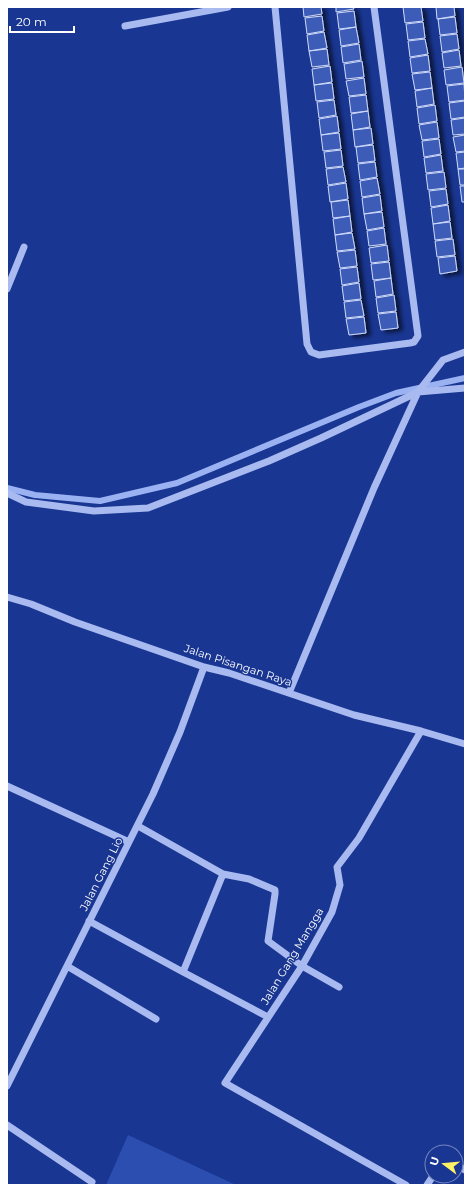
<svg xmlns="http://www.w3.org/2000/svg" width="472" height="1192" font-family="Montserrat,sans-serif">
<defs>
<filter id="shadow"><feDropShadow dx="4.5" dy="2.5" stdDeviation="2" flood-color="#0009"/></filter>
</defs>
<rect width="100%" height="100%" fill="#193692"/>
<path fill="#2b4eb0" d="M128,1135L236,1185H106Z"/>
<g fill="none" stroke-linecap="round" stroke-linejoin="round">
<path stroke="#9bb2f2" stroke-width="6" d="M7,488L35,495L100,501L177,483L359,407L396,393L465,378"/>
</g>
<path fill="#3d5cb8" stroke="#cedafb" filter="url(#shadow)" d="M303,7H321L322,14L304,17Z
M336,7H353L354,9L336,12Z
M403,7H421L423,21L405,23Z
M436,7H454L455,16L437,19Z
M354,11L356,27L339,29L337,13Z
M322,16L324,31L307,34L305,18Z
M455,17L457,33L440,35L438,19Z
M423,22L425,38L408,40L406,24Z
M356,27L359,43L341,46L339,30Z
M324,32L327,48L309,51L307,35Z
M457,34L459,49L442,52L440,36Z
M425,39L428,54L410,57L408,41Z
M359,44L361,60L343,63L341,47Z
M327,49L329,65L312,67L309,51Z
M459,50L461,66L444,68L442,53Z
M428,55L430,71L412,73L410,58Z
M362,61L364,77L346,79L344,64Z
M330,66L332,82L314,85L312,69Z
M462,67L464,83L446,85L444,70Z
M430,72L432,88L415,90L412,74Z
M364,78L366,94L349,96L346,81Z
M332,83L334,99L316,101L314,85Z
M464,84L465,100L449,102L447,86Z
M432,88L434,104L417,107L415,91Z
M366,95L368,111L351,113L349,97Z
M334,100L336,115L319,118L317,102Z
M465,101V117L451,119L449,103Z
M435,105L437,121L419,124L417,108Z
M368,111L370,127L353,130L351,114Z
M337,116L339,132L321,135L319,119Z
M465,118V134L453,135L451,120Z
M437,122L439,138L422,140L419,125Z
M371,128L373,144L355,147L353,130Z
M339,133L341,149L323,151L321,135Z
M465,135V151L456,152L453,137Z
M439,139L441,154L424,157L422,141Z
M373,145L375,161L358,163L356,147Z
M341,150L343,166L326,168L324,152Z
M465,152V168L458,169L456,153Z
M441,155L443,171L426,173L424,158Z
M375,162L377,177L360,180L358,164Z
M343,167L346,182L328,185L326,169Z
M458,169H465V185H460Z
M444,172L446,188L428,190L426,174Z
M377,178L380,194L362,197L360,181Z
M346,183L348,199L330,202L328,186Z
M460,186H465V202H462Z
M446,189L448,204L431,207L429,191Z
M380,195L382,211L364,214L362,198Z
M348,200L350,216L333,218L331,202Z
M448,205L450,221L433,224L431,208Z
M382,212L384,227L367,230L364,214Z
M350,216L352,232L335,235L333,219Z
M450,222L452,238L435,240L433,224Z
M384,228L386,244L369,246L367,231Z
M352,233L355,249L337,251L335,235Z
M453,239L455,255L437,257L435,241Z
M387,245L389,261L371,263L369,248Z
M355,250L357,266L340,268L337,252Z
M455,256L457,271L440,274L438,258Z
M389,262L391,278L373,280L371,264Z
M357,267L359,282L342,285L340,269Z
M391,278L393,294L376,297L374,281Z
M359,283L361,299L344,301L342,286Z
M394,295L396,311L378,313L376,298Z
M361,300L364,316L346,318L344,302Z
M396,312L398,328L381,330L378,314Z
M364,317L366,333L349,335L346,319Z"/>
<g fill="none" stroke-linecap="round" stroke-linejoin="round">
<path stroke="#a8baef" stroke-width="7" d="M275,7L307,344L311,352L319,355L410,343L414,342L418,336L374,7
M125,26L228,7
M7,289L24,247
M7,493L26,502L94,511L148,508L269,461L321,438L418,392L465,388
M7,597L31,604L75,622L204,667L229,673L354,715L421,731L465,744
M289,693L374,488L418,392L443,360L465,352
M7,786L129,842
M138,826L223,874L249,879L275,890V894L268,941L302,966L339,987
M89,921L183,972L223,874
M67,966L156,1019
M183,972L268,1017
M7,1086L153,794L180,732L204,667
M7,1125L92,1182
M456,1164L465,1170
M406,1185L225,1083L302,966L332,912L340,885L337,867L359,838L421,731
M427,1185L433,1176"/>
</g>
<g text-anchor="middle" stroke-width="3" stroke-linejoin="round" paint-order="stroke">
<g font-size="11" fill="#fff" stroke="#193692">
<text transform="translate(238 665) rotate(18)" y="4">Jalan Pisangan Raya</text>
<text transform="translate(101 874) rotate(-63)" y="4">Jalan Gang Lio</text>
<text transform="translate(292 956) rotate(-59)" y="4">Jalan Gang Mangga</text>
</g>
</g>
<rect width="472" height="1192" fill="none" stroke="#ffffff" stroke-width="16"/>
<g transform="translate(444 1164) rotate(286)"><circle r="19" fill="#193692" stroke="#7586be"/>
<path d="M0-3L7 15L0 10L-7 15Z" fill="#fff066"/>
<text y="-6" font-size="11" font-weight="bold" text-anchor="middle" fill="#ffffff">U</text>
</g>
<path d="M10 26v6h64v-6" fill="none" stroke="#ffffff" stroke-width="2"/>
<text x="16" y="26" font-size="12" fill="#ffffff" stroke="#193692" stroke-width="3" paint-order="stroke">20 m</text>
</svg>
